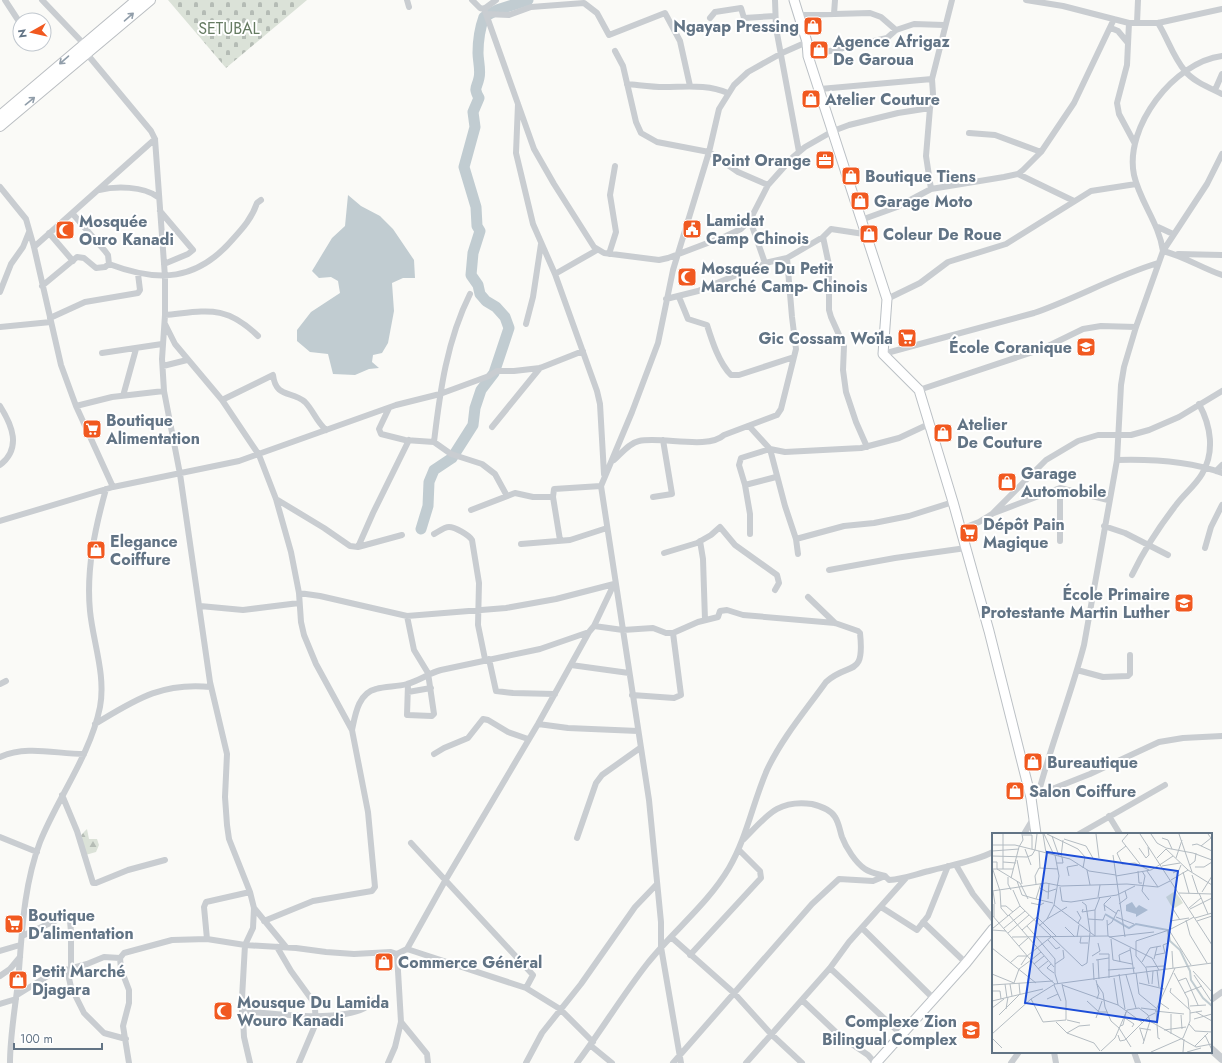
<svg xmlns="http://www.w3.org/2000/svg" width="1222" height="1063" font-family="Jost,sans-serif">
<defs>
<pattern id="forest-firs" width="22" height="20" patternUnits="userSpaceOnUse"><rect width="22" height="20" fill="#dbe2d8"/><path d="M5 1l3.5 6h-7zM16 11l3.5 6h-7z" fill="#b5bcb5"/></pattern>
<pattern id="cemetery-stones" width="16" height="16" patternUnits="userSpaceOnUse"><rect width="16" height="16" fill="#dbe2d8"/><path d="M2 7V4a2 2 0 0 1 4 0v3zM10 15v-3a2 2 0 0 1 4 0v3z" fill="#b5bcb5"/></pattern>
</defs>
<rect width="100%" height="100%" fill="#fafaf7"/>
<path fill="url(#forest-firs)" d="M87,829L89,839H97L99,845L96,852L82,856C80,843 75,840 87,829Z"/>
<path fill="url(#cemetery-stones)" d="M168,0H307L226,68Z"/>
<path fill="#c1ccd1" d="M348,195L361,206L380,216L393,229L414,260L415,278H403L392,283L394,311L388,343L382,353L373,355L372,362L379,368L369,369L355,375L333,374L328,354L310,352L297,341V330L311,312L340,293L338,281L331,277L319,278L312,271L332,238L345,226Z"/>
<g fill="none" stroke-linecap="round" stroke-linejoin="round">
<path stroke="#c1ccd1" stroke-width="11" d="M421,529L428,506L429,482L434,470L452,458L473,425L475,408L481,390L494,373L509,328L505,317L496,307L486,301L480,294L478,285L471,275L473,253L480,231L477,226L476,207L464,167L475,127L473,112L479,98C473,87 477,88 479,78C481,70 478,61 478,53C478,41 480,28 484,17L497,10L528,0"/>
<g stroke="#bbc0c5" stroke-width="11">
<path id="secondary" d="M794,0L807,42L808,56L887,299L883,354L919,390L953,502L989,631L1031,798L1036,834
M876,1063L966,963L993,929"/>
</g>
<g stroke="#babec2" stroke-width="12">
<path id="primary" d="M0,116L137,0
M0,126L150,0"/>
</g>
<path stroke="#c9cdd1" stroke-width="6" d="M5,0L20,23
M42,0L83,43
M407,0L409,7
M472,0L480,8L484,9L486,14L534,149L554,184L594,247L604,253L659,260L668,258L726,236L741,229L750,220L768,185L793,157L805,147L833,131L849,125L898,113L930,108
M775,0L776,28L799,152
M1026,0L1063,6L1129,23H1158L1222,9
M484,9L496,0
M486,14L509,15L531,7L584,3L597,13L609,35L665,13L680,41L690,86
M834,14L835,0
M799,15L870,13L881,17L896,30
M710,18L715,12L741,8L744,18L775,16
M1129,23L1127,65L1117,103L1119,114L1134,142
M1137,23L1138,0
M1158,23C1168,39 1173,57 1185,71C1194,82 1210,88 1222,94
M1111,28L1118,31L1128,43
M615,51L623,66L636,122L641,133L657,142L709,152L738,172L768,185
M87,54L151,131L155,139L165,277V315L162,359L164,391L180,474L210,682L227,754L225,797L227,825L229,839L250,892L254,908L253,928L245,945L242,998L244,1037L250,1063
M808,56L887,38L896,30L914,24L944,25
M627,84C639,85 652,87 664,87C686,87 707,84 728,93
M820,89L932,79
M1215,90L1222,74
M518,104L516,153L533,224L555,274L597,391L600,404L604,474
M969,133L995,135L1041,152
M1018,174L1074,201
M0,187L26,219L34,247L61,365L76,406L113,487
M931,189L926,156L930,108L933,94L932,79L952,0
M99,190C116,186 143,186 158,197
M160,211L193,250L188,254L164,264
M72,213L105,251L108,255L109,264
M750,220L765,263
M861,220L897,207L931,189L1004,177L1018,174L1023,170L1041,152L1074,103L1114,19
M1158,227L1173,234
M49,233L73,261
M823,237L829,265V310L831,317L844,346L843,370L846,392L856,422L867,447
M34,247L155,139
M1163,251C1159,223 1140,202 1134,175C1124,127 1174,62 1222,56
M1163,251C1183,256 1202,268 1222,275
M609,254L616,232L610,195L615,166
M1178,254L1222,255
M109,264C159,283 197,281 233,239C243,228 252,218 257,203L261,200
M555,274L597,250
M42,286L77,257L84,258L96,268L105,267L109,264
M0,292L11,264L23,247L29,232
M679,297L688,319L707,325C712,341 719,363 731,375H739L794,357
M666,299L698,291L765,263L787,258L823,237L831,229L864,234
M887,299L920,283L948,262L1006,244L1091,191L1136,184
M165,315C207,311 225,304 258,336
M50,318L85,302L138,293L140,290L138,274
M165,324L175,344L222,400L259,455L276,499L291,552L299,593L301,622L304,635L316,664L352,730L368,812L375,887L372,891L313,901L264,921
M526,324L533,297L541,244
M0,327L51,322
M102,353L162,344
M883,354L1034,313C1077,298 1115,276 1158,263
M163,366L187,360
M919,390L1042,349L1083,329L1101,326L1136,327
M123,396L136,349
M222,400L273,375C276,399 292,390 305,402C313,410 316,421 326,430
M0,406C12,425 22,448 0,465
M76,406L112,397L164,391
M389,408L379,429L381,434L405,440L434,442L451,454L482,464L495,474L507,496
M749,426L770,449L785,506L796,539L798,554
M492,427L540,368
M434,442C440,391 447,340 470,294
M614,460C621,454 629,443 639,441C661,436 708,450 724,435L777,415L781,409L796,349L792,317L787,258
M1117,460C1152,459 1189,461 1222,473
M1216,471L1222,465
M745,485L776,477
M1060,488V541
M653,497L672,494L663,440
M276,499L324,528L350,546L358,547L402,535
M471,510L515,493L533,497H553
M994,513L1060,488L1108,500
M0,521L113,487L239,461L396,405L440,394L489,376L497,371H514L540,368L583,351
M1104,526L1125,533L1168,555
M961,529L979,522L992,514L1046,460L1078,441L1098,435H1131L1149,430L1179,417L1222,391
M434,534C438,532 444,527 449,527C455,527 469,535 472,540L479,583L478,625L485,659
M750,534V514L745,485L739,465L741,458L770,449L785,452L861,448L899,438L929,424
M796,539L844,526L874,523L909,516L953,502
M560,540L553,497L554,489L601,486
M700,541L703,559L705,620
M521,544L570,540L607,528
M358,547L373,513L409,440
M1205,548L1211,527L1222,505
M664,553L697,543L711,535L720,527L735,545L777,575L779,583L775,590
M829,570L895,558L966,548
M1132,575C1144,550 1159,527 1176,505C1184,494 1195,486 1202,474C1215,452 1211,426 1199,404
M299,593L320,596L407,616L506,608L556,599L614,584
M808,597L835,623
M200,606L243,610L299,603
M407,616L414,650L428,673L434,714L432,716L407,715L408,684
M489,659L496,691L513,693L555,694
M571,665L629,673
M1077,670L1103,677L1128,676L1130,674V655
M0,684L6,681
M408,692L431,688
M632,695L674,698L681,695L673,633
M95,724C135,700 161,682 211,687
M538,724L568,728L638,731
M352,730C355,716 358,693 376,689C386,686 397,687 407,684C419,681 429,673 441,670L540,649L589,632
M434,754L444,748L468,738L483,719L488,720L508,732L528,739
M0,757C27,745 56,754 84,754
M62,795L77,831L93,883H96L128,870L165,860
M1037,795L1090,774L1159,742L1183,738L1222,736
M1038,795C1051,744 1071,695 1084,645L1117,460L1121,385L1124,367L1136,327L1163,251L1207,184L1222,154
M1109,816L1120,834
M1024,834L1033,819
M1079,834L1165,785
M0,837L37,852
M577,838L596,783L602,775L640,748
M743,840C766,817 777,799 812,804C820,806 831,810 835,817C839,823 840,831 842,837C846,848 856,863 865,869C871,873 878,874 885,876
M411,843L533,975L526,988
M956,865L973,894L993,919
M881,907L917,930L928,916L948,866
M254,908L286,947
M923,922L966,963
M862,928L933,998
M22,936L59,919L67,918L70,921L71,932V969
M671,937L734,993L771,1034L802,1063
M207,939L204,907L206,902L250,892
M277,947L291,971L312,1000L315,1009L316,1023L299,1063
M407,949L526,988L560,1009L593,1042
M0,951L20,945
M690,955L761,878L760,871L739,850
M120,958L121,969L129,990V1003L123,1026L129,1063
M830,968L902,1035
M67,970L71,987L84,1013L104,1033L126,1039
M0,976L10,969L20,957
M17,995L51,974L87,964L104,957L120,958L124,953L172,940L207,939L245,945L296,948L326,952L354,954L391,952L397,954L407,949L445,881L538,724L589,632L594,626L614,584
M802,1000L840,1036L868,1055L875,1063
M1211,1000L1222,992
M0,1004L16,999
M242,1011C270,1013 355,1026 373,1001
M401,1022L427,1054L428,1063
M590,1045L612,1063
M1054,1052L1056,1063
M1134,1052L1138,1063
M10,1063C10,1036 15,1009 18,982C22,935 23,887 40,842C58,797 90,756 100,707C106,675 93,642 90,611C86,570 95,528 106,489
M388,1063L395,1047L401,1022L397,954
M526,1063L542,1033L581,984L635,907L657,884
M577,1063C601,1031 622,996 647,964C673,931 707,905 729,868C747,837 753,802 767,770C782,738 806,710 826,682C849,661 865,679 860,633L858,631L835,623L743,615L727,610L720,611L718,617L698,622L673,633H666L653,628L623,630L594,626
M673,1063L812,904L839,879L873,881L885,876L889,880C904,879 916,874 929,871C951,865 973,862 993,852
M681,1063L661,947V922L649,800L601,486L632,412L658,343L673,270L709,152L719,109L734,85L748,72L782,53L807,42
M746,1063L830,968L849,942L906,878
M1011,1063L1019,1052"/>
<path stroke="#c9cdd1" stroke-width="8" d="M1211,1049L1222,1059"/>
<use href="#secondary" stroke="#fff" stroke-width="9"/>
<use href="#primary" stroke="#fff" stroke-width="10"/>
</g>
<defs><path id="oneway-shaft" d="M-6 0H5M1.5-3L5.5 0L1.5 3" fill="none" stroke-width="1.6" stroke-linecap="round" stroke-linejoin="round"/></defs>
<g stroke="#919eaa">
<use href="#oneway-shaft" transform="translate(129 17) rotate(-41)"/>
<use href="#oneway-shaft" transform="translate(64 60) rotate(139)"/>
<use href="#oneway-shaft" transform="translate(30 101) rotate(-39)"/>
</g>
<defs>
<g id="shop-square" transform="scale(1)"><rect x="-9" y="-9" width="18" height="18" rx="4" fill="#f15920" stroke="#fff"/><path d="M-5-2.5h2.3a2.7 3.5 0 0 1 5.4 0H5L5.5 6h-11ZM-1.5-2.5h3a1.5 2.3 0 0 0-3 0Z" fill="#fff"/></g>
<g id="office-square" transform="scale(1)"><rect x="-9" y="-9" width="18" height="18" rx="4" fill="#f15920" stroke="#fff"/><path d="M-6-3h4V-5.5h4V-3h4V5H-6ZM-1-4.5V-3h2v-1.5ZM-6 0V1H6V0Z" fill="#fff"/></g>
<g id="civic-square" transform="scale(1)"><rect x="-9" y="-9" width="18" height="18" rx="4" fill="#f15920" stroke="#fff"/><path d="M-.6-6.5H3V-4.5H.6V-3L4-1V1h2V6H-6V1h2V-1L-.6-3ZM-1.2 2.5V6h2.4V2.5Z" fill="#fff"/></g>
<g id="mosque-square" transform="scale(1)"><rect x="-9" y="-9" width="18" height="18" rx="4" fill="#f15920" stroke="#fff"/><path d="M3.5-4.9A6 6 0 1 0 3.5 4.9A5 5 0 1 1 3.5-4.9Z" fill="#fff"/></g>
<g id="supermarket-square" transform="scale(1)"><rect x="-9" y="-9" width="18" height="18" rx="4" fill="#f15920" stroke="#fff"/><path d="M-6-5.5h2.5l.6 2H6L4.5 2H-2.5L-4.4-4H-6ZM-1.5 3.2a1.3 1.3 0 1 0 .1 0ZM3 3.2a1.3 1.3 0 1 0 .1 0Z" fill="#fff"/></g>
<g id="school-square" transform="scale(1)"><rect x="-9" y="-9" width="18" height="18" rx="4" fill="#f15920" stroke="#fff"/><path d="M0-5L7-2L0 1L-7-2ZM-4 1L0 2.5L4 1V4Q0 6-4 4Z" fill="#fff"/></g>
</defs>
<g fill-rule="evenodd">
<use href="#shop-square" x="813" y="26"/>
<use href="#shop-square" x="819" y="50"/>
<use href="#shop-square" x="811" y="99"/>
<use href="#office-square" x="825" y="160"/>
<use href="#shop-square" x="851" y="176"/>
<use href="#shop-square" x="860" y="201"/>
<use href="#civic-square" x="692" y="229"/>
<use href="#mosque-square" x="65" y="230"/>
<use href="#shop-square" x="869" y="234"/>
<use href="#mosque-square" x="687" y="277"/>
<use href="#supermarket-square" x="907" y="338"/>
<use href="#school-square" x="1086" y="347"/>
<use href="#supermarket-square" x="92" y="429"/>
<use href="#shop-square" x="943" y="433"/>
<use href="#shop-square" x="1007" y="482"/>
<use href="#supermarket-square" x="969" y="533"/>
<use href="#shop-square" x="96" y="550"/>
<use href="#school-square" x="1184" y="603"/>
<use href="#shop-square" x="1033" y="762"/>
<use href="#shop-square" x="1015" y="791"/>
<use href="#supermarket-square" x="14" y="924"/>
<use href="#shop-square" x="384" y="962"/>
<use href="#shop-square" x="18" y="980"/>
<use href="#mosque-square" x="223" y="1011"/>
<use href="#school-square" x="971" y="1030"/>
</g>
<g text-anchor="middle" stroke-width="4" stroke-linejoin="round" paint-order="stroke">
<g font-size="16" font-weight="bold" fill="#627485" stroke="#fff" text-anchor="start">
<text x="799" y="32" text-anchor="end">Ngayap Pressing</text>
<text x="833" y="47">Agence Afrigaz<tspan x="833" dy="18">De Garoua</tspan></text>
<text x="825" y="105">Atelier Couture</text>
<text x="811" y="166" text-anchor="end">Point Orange</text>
<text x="865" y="182">Boutique Tiens</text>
<text x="874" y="207">Garage Moto</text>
<text x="706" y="226">Lamidat<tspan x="706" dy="18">Camp Chinois</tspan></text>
<text x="79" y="227">Mosquée<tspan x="79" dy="18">Ouro Kanadi</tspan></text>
<text x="883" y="240">Coleur De Roue</text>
<text x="701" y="274">Mosquée Du Petit<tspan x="701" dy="18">Marché Camp- Chinois</tspan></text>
<text x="893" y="344" text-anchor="end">Gic Cossam Woïla</text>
<text x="1072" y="353" text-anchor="end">École Coranique</text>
<text x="106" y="426">Boutique<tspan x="106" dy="18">Alimentation</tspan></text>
<text x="957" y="430">Atelier<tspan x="957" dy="18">De Couture</tspan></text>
<text x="1021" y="479">Garage<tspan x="1021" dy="18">Automobile</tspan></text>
<text x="983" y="530">Dépôt Pain<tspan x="983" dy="18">Magique</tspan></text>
<text x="110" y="547">Elegance<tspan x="110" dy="18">Coiffure</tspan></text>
<text x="1170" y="600" text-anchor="end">École Primaire<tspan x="1170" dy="18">Protestante Martin Luther</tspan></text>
<text x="1047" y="768">Bureautique</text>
<text x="1029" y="797">Salon Coiffure</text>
<text x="28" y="921">Boutique<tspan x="28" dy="18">D'alimentation</tspan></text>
<text x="398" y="968">Commerce Général</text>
<text x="32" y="977">Petit Marché<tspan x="32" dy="18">Djagara</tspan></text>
<text x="237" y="1008">Mousque Du Lamida<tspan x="237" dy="18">Wouro Kanadi</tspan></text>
<text x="957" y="1027" text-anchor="end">Complexe Zion<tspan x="957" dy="18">Bilingual Complex</tspan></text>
</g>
<g font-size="16" fill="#667b62" stroke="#fff">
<text x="229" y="34">SETUBAL</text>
</g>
</g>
<g transform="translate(992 833)">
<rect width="220" height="220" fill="#fafaf7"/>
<path d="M183,58L191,70L181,76L174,64Z" fill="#dbe2d8"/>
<path d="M140,69L144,75L147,72L156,77L144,84V81L134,78V72Z" fill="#c1ccd1"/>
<path fill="none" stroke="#c1ccd1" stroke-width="2" d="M113,81L137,95L144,91L176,97L178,108L188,117L198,138L199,147L211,165L220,173"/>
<path fill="none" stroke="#b4bcc2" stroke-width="1" d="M45,1L43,17L78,26L97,38L124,42M51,1L54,20M52,1L62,22M55,1L86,16L93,24L91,35M104,1L107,25M136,1L130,8L148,31M148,1L220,112M159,1L165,10L174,15L201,20L220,27M187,1L200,39M31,2H40V16M60,3L67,23M170,5L176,7L180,16M72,6L94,13L102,27M0,12H23L43,17L40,22L35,24L0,23M200,12L205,11L220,18M134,13L125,20L130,31L143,30L157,37M209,13L219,5L216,1M147,15L154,25L157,22L156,14M33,16L39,32M174,16L196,37L220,52M0,18L27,16M47,18L48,35M121,22L133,104M69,24L71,7M165,25L174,16M184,25L190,7M25,27L30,51M0,29H5V36L28,50L36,66M11,29L24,30M65,30H71L70,24M169,31L181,23M198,32L203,28L204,20M170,33L188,30M0,34L8,58L9,75L16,83M203,34H212L220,29M0,36H21M11,36V1M95,37L98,52M146,38L147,50H150M150,38L153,43L150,58L157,67M155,38L166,54M191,39L197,60M181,40L187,37L189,32M200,42L206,60M77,43L75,34L86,32M124,43L159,37L169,31M16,44V51L19,57M19,45L27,14L31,7L30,1M179,47L196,37M25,48L30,62L44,66M49,50L44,66L61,70M44,51L43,43L47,35L66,36M68,54L70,68L79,69L125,62L143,53M48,55L55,59L64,56M21,57L28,73L90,133L95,130L98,100M0,58L54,50L69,53L135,51L166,54L178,48M1,58L3,71M210,59L220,43M187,60L220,61M207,60L216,81M106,64L108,52M56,66L57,50M90,69L94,72L98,99M39,70L48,72L52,70M2,71V84M127,71L135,65L133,58M62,72L103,103M112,72L125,81M9,73H14L21,79M197,75L209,65M91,76L90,79L103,77M181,76L188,87M198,76L220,65M85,78L89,85L86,90M113,78L112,71L119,64M0,82L50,140L63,151L220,130M17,82L28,73M124,84L142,91M203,85L220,80M55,86L75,74M96,86L111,87L113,82M115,87L116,103M194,87L198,102L215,130M178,88L197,85M205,88L220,83M116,92L120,89L126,77L128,78M35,93L63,126V141L66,151M47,93L55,86L62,72L67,43L63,22M73,94L83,104M12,95L33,78M0,96L17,82L62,134M0,97L14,98M30,97L45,84L65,104M177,97L199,132M16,100L37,82M103,103V77L108,64M20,104L116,103L160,125L167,137M85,104L87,92M89,104L88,110H96M117,104L162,99M119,106L121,127L140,131M56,107L64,116L68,114M27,113L36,105M0,115L44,150M138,115L142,140M180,118L181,135M107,121H117V145M163,122L173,120L171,112L176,110V98M100,123L108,118L106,110M162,126L165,114M39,127L49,119M104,127L117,125M106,127L107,146M128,129L127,122L138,117M150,129L158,115L169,113M18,130L26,123H35M101,130L102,147M42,131L52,123M59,131L55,135L62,140M63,131L72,125L71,117M29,132L35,123L59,104M154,134L172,133L174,136M46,136L56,128M116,137L143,135M165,137L167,154M201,138L220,159M144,140L147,161L164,175M182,140L196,166L197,176M0,141L22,150L27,136L39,127M127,141L133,176M134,142L144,175M202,142L219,168M122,145L126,172M104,147L107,160L105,166M186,148L194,145L206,172M147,150L172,156M13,151L15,165M18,151L20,163M105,151L111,160L113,174L119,188L127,195L139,214M157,151L154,135L144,123V108L177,97L202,84M160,151L161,138M0,152L61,148M62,152L69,168M70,152L126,172L151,190M0,158H8L9,166M192,160L210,153M39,166L51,189L74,187V168L70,151M55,166L66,161M0,168L51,156M95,168L107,179H115M167,169L177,176M198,173L214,172M0,175L12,166M149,175L164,177M14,176L16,164M135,177L147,175L156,182L158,188L151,211M163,178L192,181M204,179L220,188M198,180L210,178M179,181V201M7,182L28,161L27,150M189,182L190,196M104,185L110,168M133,185L142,191L140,194M154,186L204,214L220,211M202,186L220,181M75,187L88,190M64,189L75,200L102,210L108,218M197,191L203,198L220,199M128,193L131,192L134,179M147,195L159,197M148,196L152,208M172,197L194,194M75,200L87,193L98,192M0,201L39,166L63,151M126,202L128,208L133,207L157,183L163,180M213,202L220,217M0,205L10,215M168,206L166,205L164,177L183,135M203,213L216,200M109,218L123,205L135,177M159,219L191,205L198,188V177L178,159L179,155M191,219L192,206M195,219L209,215"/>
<path fill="#1d4ed8" fill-opacity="0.15" stroke="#1d4ed8" stroke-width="2" d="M55,19L186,38L165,189L33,170Z"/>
<rect width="220" height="220" fill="none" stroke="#627485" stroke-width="2"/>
</g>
<g transform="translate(32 32) rotate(262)"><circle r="19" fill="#ffffff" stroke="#c0c7ce"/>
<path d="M0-3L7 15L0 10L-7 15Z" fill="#f15920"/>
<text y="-6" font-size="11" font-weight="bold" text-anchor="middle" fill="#627485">N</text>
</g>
<path d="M14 1043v6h88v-6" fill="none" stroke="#627485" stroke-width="2"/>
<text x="20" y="1043" font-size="12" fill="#627485" stroke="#ffffff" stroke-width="3" paint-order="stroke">100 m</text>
</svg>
